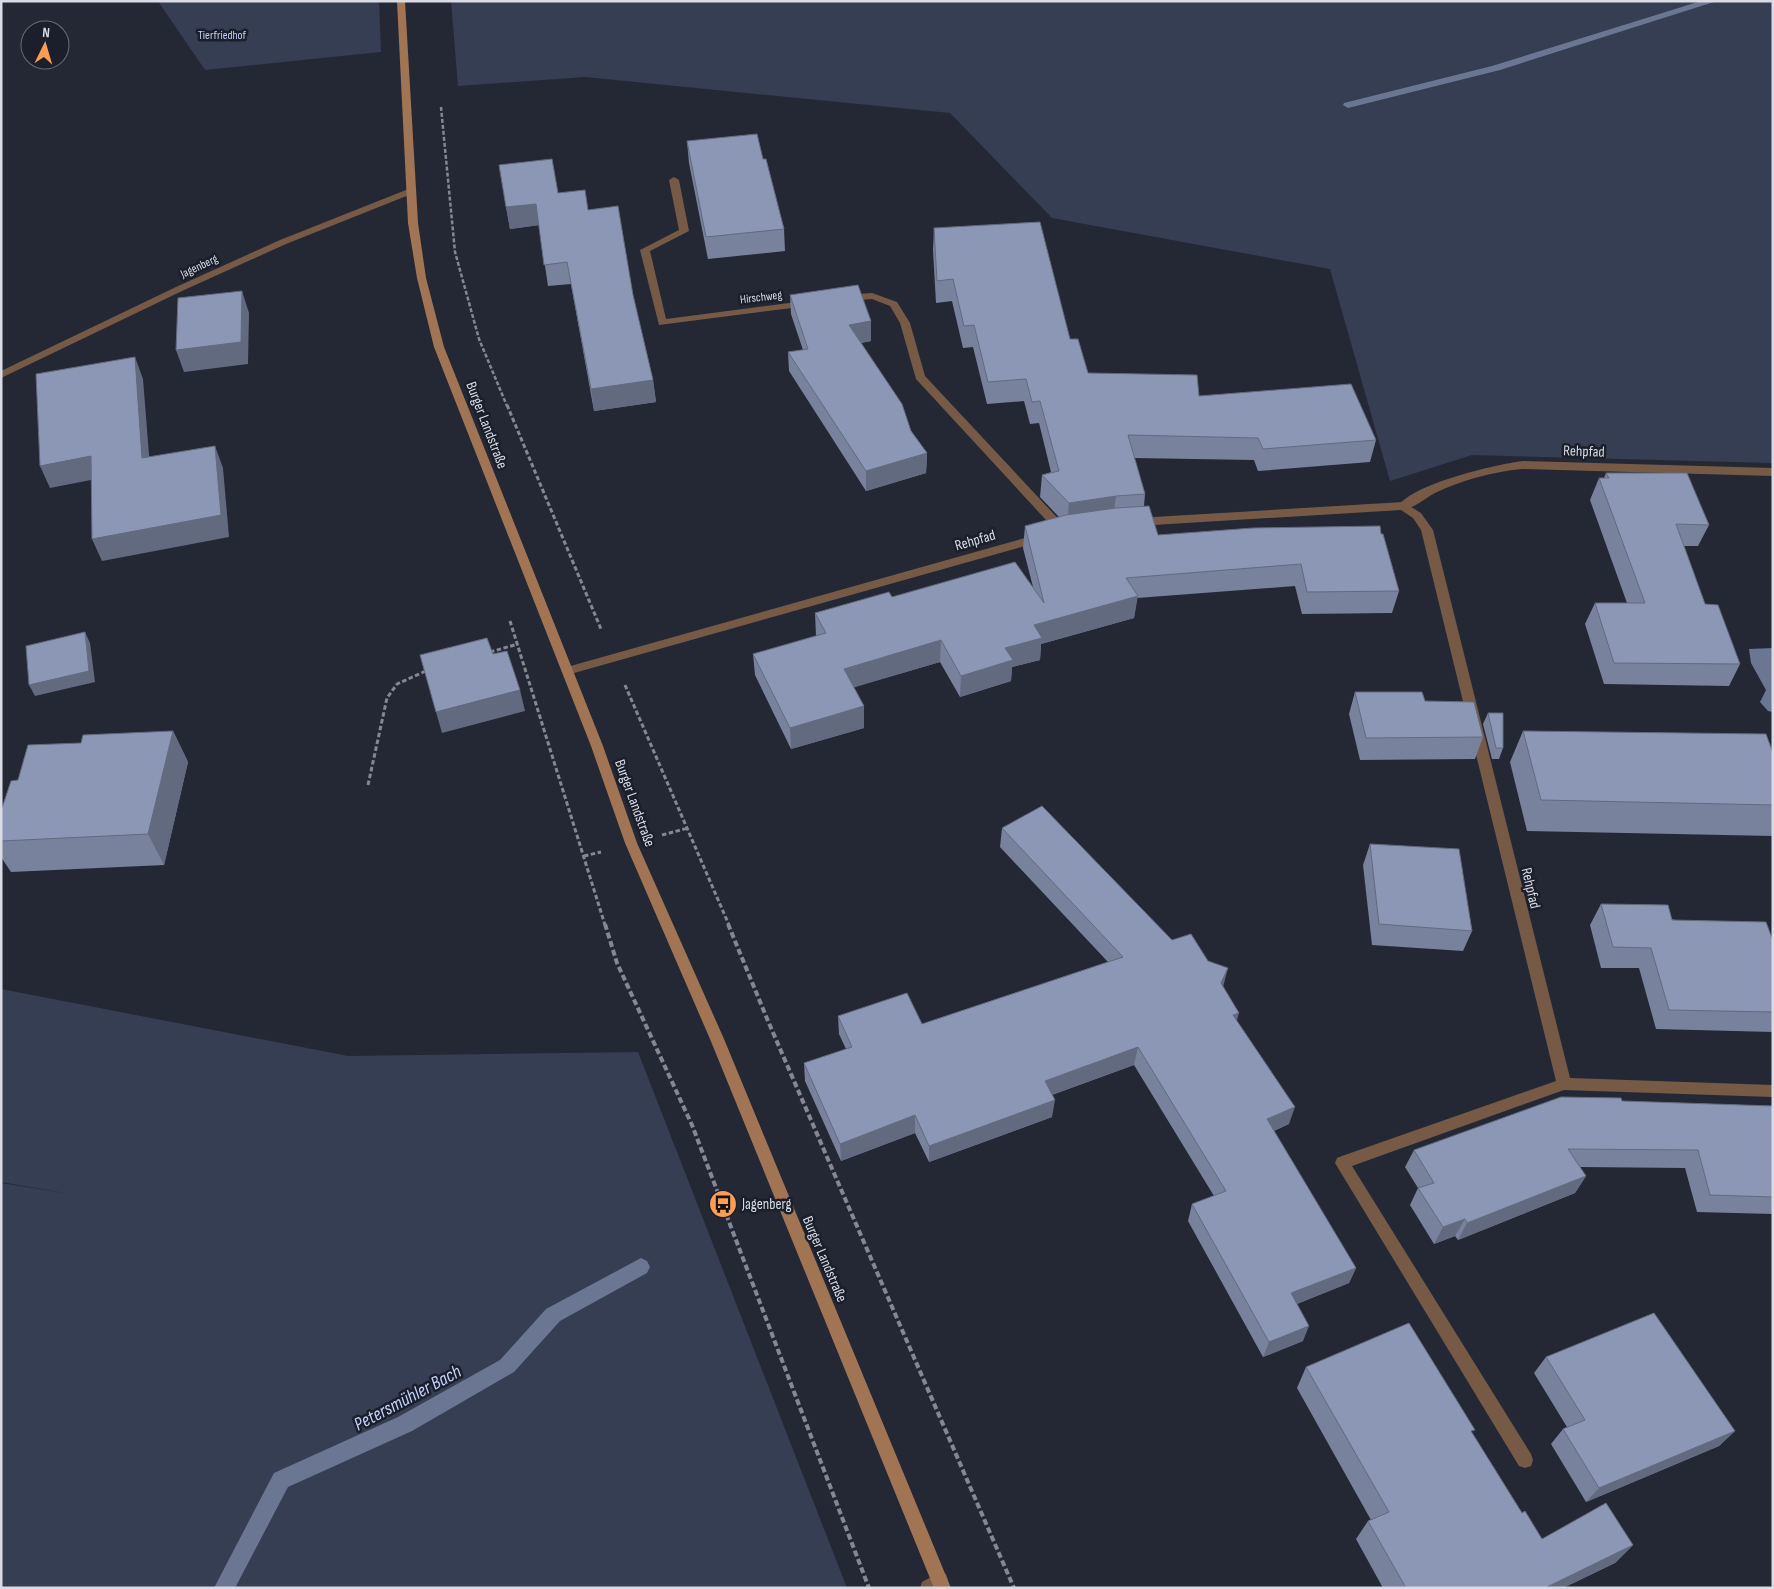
<svg xmlns="http://www.w3.org/2000/svg" width="1774" height="1589" font-family="'Sofia Sans Condensed',sans-serif">
<rect width="100%" height="100%" fill="#242835"/>
<path fill="#363e54" d="M158,1H379L381,52L205,70Z
M451,1H1773V463L1472,455L1390,481L1330,269L1052,218L950,113L585,77L458,86Z
M1,989L348,1056L638,1052L847,1588H1V1183L71,1194L1,1182Z"/>
<path fill="#6b7693" d="M1773,648V712L1768,711L1760,702L1766,690L1751,663L1749,649Z"/>
<g fill="none" stroke-linecap="round" stroke-linejoin="round">
<path fill="#6b7693" fill-rule="evenodd" d="M1701,1H1717L1500,70L1348,108L1343,105L1344,103L1492,66Z
M641,1258L647,1261L650,1267L647,1273L560,1321L514,1372L412,1431L288,1487L235,1588H214L274,1473L398,1417L500,1360L546,1309Z"/>
<path stroke="#848893" stroke-width="2.5" stroke-dasharray="4 2" stroke-linecap="butt" d="M441,107L455,252L479,339L507,406"/>
<path stroke="#848893" stroke-width="3" stroke-dasharray="4.5 2.5" stroke-linecap="butt" d="M507,405L601,629
M510,621L605,925
M490,652L518,644
M625,685L729,925
M368,785L387,698L397,684L428,670
M662,835L688,828
M584,856L601,852"/>
<path stroke="#848893" stroke-width="4" stroke-dasharray="6 3" stroke-linecap="butt" d="M605,924L617,963L692,1125L869,1588
M728,924L768,1021L1014,1588"/>
<path fill="#765a46" fill-rule="evenodd" d="M411,188L416,191L414,193L286,244L182,291L1,378V371L176,287L280,240Z
M1522,461L1773,468V476L1522,469C1492,472 1462,480 1435,493C1425,498 1410,512 1399,509L1398,506C1415,483 1494,465 1522,461Z
M940,1572L946,1574L948,1580L943,1588H920L922,1582Z"/>
<path fill="#765a46" fill-rule="evenodd" d="M674,177L679,180L689,231L650,251L666,319L805,301L810,304L808,306L659,325L640,250L679,230L669,180Z
M872,293L897,302L910,323L925,376L1066,527L1068,530L1066,533H1058L916,379L900,323L890,306L872,299L845,301L840,298L845,295Z
M1403,502L1421,513L1433,530L1570,1078L1773,1085V1097L1564,1090L1352,1166L1531,1454L1533,1460L1531,1466L1525,1468L1519,1466L1335,1163L1337,1158L1342,1156L1556,1081L1421,530L1413,518L1401,510L1137,526L1132,522L1137,518Z
M1039,534L1045,538L1043,541L567,675L561,671L567,667Z"/>
<path fill="#a17554" fill-rule="evenodd" d="M397,1H405L418,223L426,278L444,347L603,746L637,843L724,1039L951,1588H934L710,1039L625,843L591,746L434,347L417,278L408,223Z"/>
</g>
<path fill="#78829c" d="M687,141L763,159L784,229L785,251L708,259L689,163Z
M558,193L588,210L633,295L653,380L656,402L594,411L571,284L548,286L539,225L510,229L506,207Z
M934,228L1070,339L1088,373L1199,396L1376,440L1370,462L1258,471L1254,460L1134,458L1145,494L1144,506L1158,535L1381,534L1399,591L1392,613L1302,614L1295,586L1137,598L1134,618L1041,644L1040,660L1012,667L1011,681L960,697L940,662L854,687L864,728L791,749L755,675L753,654L816,636L815,613L892,597L1033,587L1023,548L1025,526L1059,517L1040,497L1042,475L1051,472L1039,423L1030,424L1024,401L987,404L973,347L963,348L952,301L936,303L933,250Z
M790,295L871,341L861,343L911,431L927,453L926,473L866,491L789,371L788,352L803,350L791,314Z
M1606,473L1709,525L1698,546H1684L1705,604L1740,664L1729,686L1604,684L1585,624L1595,603H1627L1590,500L1599,478H1604Z
M1355,692L1425,701L1483,737L1475,759L1360,760L1349,714Z
M1488,713L1503,748L1499,759H1492L1483,724Z
M173,731L188,762L164,865L11,872L1,857V811L18,780L81,743Z
M1523,731L1773,753V836L1527,831L1510,762Z
M1002,828L1172,940L1223,987L1237,1021L1289,1124L1274,1131L1356,1268L1349,1283L1297,1304L1303,1341L1263,1357L1188,1221L1192,1204L1214,1196L1134,1065L1052,1095V1117L929,1162L915,1133L841,1161L805,1081L804,1063L846,1049L839,1034L838,1016L922,1024L1108,962L1000,847Z
M1370,844L1472,931L1463,951L1372,945L1363,865Z
M1601,904L1773,941V1032L1656,1029L1639,968H1601L1590,925Z
M1622,1101L1773,1106V1214L1697,1212L1685,1168L1580,1167L1586,1176L1575,1193L1458,1240L1455,1236L1434,1244L1410,1205L1418,1188L1405,1167L1414,1150Z
M1546,1357L1735,1431L1719,1446L1586,1502L1551,1444L1563,1429L1567,1427L1534,1373Z
M1306,1367L1472,1433L1522,1513L1542,1539L1633,1545L1615,1563L1563,1588H1383L1356,1539L1368,1521L1371,1520L1297,1388Z"/>
<path fill="#626a7f" d="M536,204L540,225L510,229L506,207Z
M242,291L249,313L248,364L184,372L176,350Z
M871,321V341L849,345V325Z
M135,357L143,379L151,480L142,458Z
M653,380L656,402L594,411L591,389Z
M215,446L223,468L229,537L102,561L92,539Z
M927,453L926,473L866,491V471Z
M91,456L101,478L50,488L40,466Z
M1116,496L1113,518L1067,525L1069,503Z
M1138,596L1134,618L1041,644L1040,660L1012,667L1011,681L960,697L961,676L1005,648L1034,625Z
M85,632L90,643L95,682L35,696L29,685Z
M941,640L940,662L845,690L844,669Z
M520,690L525,711L442,733L436,712Z
M864,706V728L791,749L790,728Z
M173,731L188,762L164,865L148,834Z
M1228,968L1223,987L1221,983Z
M1239,1013L1234,1031L1233,1015Z
M1138,1047L1134,1065L1043,1098L1045,1081Z
M1055,1100L1052,1117L929,1162V1146Z
M1295,1107L1289,1124L1261,1136L1267,1119Z
M915,1115V1133L841,1161L840,1144Z
M1586,1176L1575,1193L1458,1240L1467,1223Z
M1465,1219L1455,1236L1434,1244L1443,1227Z
M1356,1268L1349,1283L1284,1309L1291,1293Z
M1309,1326L1303,1341L1263,1357L1269,1342Z
M1735,1431L1719,1446L1586,1502L1599,1488Z
M1633,1545L1615,1563L1563,1588H1545Z"/>
<path fill="#8c97b5" stroke="#626a7f" d="M757,134L763,159H766L784,229L706,237L687,141Z
M552,159L558,193L585,190L588,210L618,206L633,295L653,380L591,389L567,262L544,265L536,204L506,207L499,165Z
M1040,222L1070,339H1078L1088,373L1197,375L1199,396L1351,384L1376,440L1263,449L1258,438L1128,435L1145,494L1116,496L1069,503L1042,475L1059,471L1040,401L1032,402L1026,379L988,382L974,325L964,326L953,279L937,281L934,228Z
M858,285L871,321L849,325L902,404L911,431L927,453L866,471L788,352L808,349L790,295Z
M242,291L241,342L176,350L178,298Z
M135,357L142,458L215,446L221,515L92,539L91,456L40,466L36,374Z
M1606,473H1687L1709,525L1676,524L1705,604L1718,605L1740,664L1614,663L1595,603H1645L1599,478H1609Z
M1149,506L1158,535L1253,528L1380,526L1381,534H1383L1399,591L1307,592L1301,564L1126,578L1138,596L1034,625L1042,638L1005,648L1013,660L961,676L941,640L844,669L864,706L790,728L753,654L826,633L815,613L889,592L892,597L1015,562L1044,603L1025,526L1066,515L1116,508Z
M85,632L89,671L29,685L26,646Z
M487,638L493,654L507,651L520,690L436,712L420,655Z
M1355,692H1422L1425,701L1474,702L1483,737L1366,738Z
M1488,713H1503V748H1496Z
M173,731L148,834L1,841V811L11,781L18,780L28,745L81,743L83,735Z
M1523,731L1766,734L1773,753V805L1541,800Z
M1042,806L1172,940L1191,934L1208,961L1228,968L1221,983L1239,1013L1233,1015L1295,1107L1267,1119L1356,1268L1291,1293L1309,1326L1269,1342L1192,1204L1226,1191L1138,1047L1045,1081L1055,1100L929,1146L915,1115L840,1144L804,1063L852,1047L838,1016L907,993L922,1024L1123,957L1002,828Z
M1370,844L1459,849L1472,931L1379,924Z
M1601,904L1668,905L1672,920L1766,922L1773,941V1012L1669,1010L1651,948L1613,947Z
M1561,1097L1621,1098L1622,1101L1773,1106V1197L1710,1195L1698,1150L1568,1149L1586,1176L1467,1223L1465,1219L1443,1227L1418,1188L1434,1183L1414,1150Z
M1654,1313L1735,1431L1599,1488L1563,1429L1585,1420L1546,1357Z
M1409,1323L1475,1430L1471,1431L1522,1513L1525,1511L1542,1539L1606,1503L1633,1545L1545,1588H1406L1368,1521L1389,1512L1306,1367Z"/>
<defs>
<g id="bus-disc" transform="scale(1.4375)"><circle r="9.5" fill="#fc9d53" stroke="#1a1f2b"/><path d="M-5-6H5V4H4V6H2V4H-2V6H-4V4H-5ZM-3.5-4V0h7V-4ZM-3.5 1.2v1.5H-2V1.2ZM2 1.2v1.5H3.5V1.2Z" fill="#111"/></g>
</defs>
<g fill-rule="evenodd">
<use href="#bus-disc" x="723" y="1204"/>
</g>
<g text-anchor="middle" stroke-width="5" stroke-linejoin="round" paint-order="stroke">
<g font-size="12" fill="#c0cffa" stroke="#1a1f2b">
<text x="222" y="39">Tierfriedhof</text>
</g>
<g font-size="12" fill="#d9dce5" stroke="#1a1f2b">
<text transform="translate(199 266) rotate(-25)" y="4">Jagenberg</text>
<text transform="translate(761 297) rotate(-7)" y="4">Hirschweg</text>
</g>
<g font-size="15" fill="#d9dce5" stroke="#1a1f2b">
<text transform="translate(487 425) rotate(69)" y="5">Burger Landstraße</text>
<text transform="translate(1584 451) rotate(2)" y="5">Rehpfad</text>
<text transform="translate(975 540) rotate(-16)" y="5">Rehpfad</text>
<text transform="translate(635 803) rotate(70)" y="5">Burger Landstraße</text>
<text transform="translate(1531 888) rotate(77)" y="5">Rehpfad</text>
<text transform="translate(825 1259) rotate(67)" y="5">Burger Landstraße</text>
</g>
<g font-size="15" fill="#d9dce5" stroke="#1a1f2b" text-anchor="start">
<text x="742" y="1209">Jagenberg</text>
</g>
<g font-size="19" font-style="italic" fill="#c3d3fd" stroke="#1a1f2b">
<text transform="translate(407 1397) rotate(-28)" y="7">Petersmühler Bach</text>
</g>
</g>
<rect width="1774" height="1589" fill="none" stroke="#d9dce5" stroke-width="5"/>
<g transform="translate(45 45) rotate(5)"><circle r="24" fill="#1a1f2b" stroke="#666b75"/>
<path d="M0-4L9 19L0 12L-9 19Z" fill="#fc9d53"/>
<text y="-8" font-size="14" font-weight="bold" text-anchor="middle" fill="#d9dce5">N</text>
</g>
</svg>
